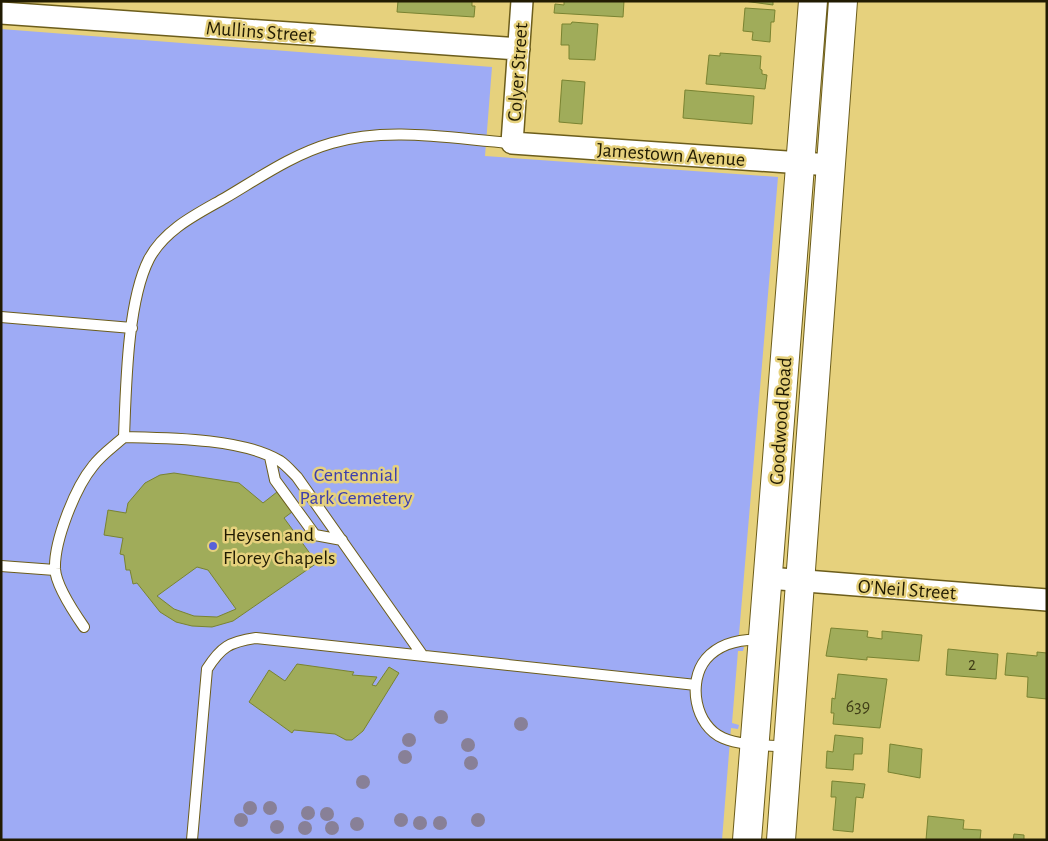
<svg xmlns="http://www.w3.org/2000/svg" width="1048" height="841" font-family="'Alegreya Sans',sans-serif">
<rect width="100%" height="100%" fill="#e6d17d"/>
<path fill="#9eabf5" d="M1,29L492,67L485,156L778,177L738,646L744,647L743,651H738L732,723L739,725L738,729L731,728L722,840H1Z"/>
<path fill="#a0ac5a" stroke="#798331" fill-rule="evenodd" d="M398,1H472V6H475L474,17L397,12Z
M564,1H624L623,17L554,13L555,4L564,5Z
M744,1H773V5Z
M745,8L775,10L774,22H771L770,42L752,40L753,32L743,31Z
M572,22L598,24L595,60L569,59V45H561L562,24H571Z
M720,53L761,56L760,69L762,70V74L767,75L765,89L706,84L709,55L720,56Z
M562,80L585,82L582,124L559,122Z
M685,90L754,96L752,124L683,118Z
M174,473L239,483L263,503L277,492L292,512L284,518L317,563L233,621L212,627L192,626L176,622L160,612L137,583L133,584L130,570H126L124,555L120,554L123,538L104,535L108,510L126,513L128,503L145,483L160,475ZM197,567L208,570L236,609L217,617L194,616L174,609L157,596Z
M831,628L868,631L867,637L882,639V631L922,635L919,661L867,657V660L826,656Z
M948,649L998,654L996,679L946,675Z
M1037,652L1047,653V699L1027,697L1028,677L1005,675L1007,653L1037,656Z
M297,664L354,672L352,675L377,677L372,685L376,686L389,667L399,673L363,731L352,740H346L335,734L294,730L292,733L249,702L269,670L285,681Z
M838,674L887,679L880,728L833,724L834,713H831L832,698L835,699Z
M835,735L863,738L862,754H854L853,770L826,768L827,751L833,752Z
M890,744L922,749L920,778L888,772Z
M832,781L865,784L863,798L856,797L853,832L833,830L836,797H831Z
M928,816L964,820L963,829L981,830L980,840H926Z
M1014,834L1024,835V840H1013Z"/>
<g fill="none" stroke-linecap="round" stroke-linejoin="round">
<g stroke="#6c5d1b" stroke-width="12">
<path id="lane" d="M1,317L132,328
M124,437C126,388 127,302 149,259C165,229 197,214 225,198C259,178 293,154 332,143C389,126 454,139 512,143
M270,457L275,480L315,535L342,540
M1,566L55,570
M84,627C75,614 56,586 55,569C54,541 75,488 93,466C101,455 114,446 124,437C168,438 242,438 280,461C286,465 292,472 297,477L423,656
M762,640C742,639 720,643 706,659C687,682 695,726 723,738C742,746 767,745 787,747
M192,840L207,669C221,647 229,642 256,638L696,685"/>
</g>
<g stroke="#6c5d1b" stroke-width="24">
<path id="street" d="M522,1L512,143L831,165
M1,13L519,49
M768,578L1047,600"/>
</g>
<g stroke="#6c5d1b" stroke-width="30">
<path id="secondary" d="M747,840L813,1
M781,840L843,1"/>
</g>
<use href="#lane" stroke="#fff" stroke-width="10"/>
<use href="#street" stroke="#fff" stroke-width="21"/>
<use href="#secondary" stroke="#fff" stroke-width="28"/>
</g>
<g fill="#888097">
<circle cx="441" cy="717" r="7"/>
<circle cx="521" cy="724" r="7"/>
<circle cx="409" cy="740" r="7"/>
<circle cx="468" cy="745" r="7"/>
<circle cx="405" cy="757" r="7"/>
<circle cx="471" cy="763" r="7"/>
<circle cx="363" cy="782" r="7"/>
<circle cx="250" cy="808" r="7"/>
<circle cx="270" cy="808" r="7"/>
<circle cx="308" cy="813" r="7"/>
<circle cx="327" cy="814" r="7"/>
<circle cx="241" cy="820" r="7"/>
<circle cx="401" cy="820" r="7"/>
<circle cx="478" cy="820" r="7"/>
<circle cx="420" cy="823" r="7"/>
<circle cx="440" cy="823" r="7"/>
<circle cx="357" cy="824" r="7"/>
<circle cx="277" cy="827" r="7"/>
<circle cx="305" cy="828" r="7"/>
<circle cx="332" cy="828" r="7"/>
</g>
<circle fill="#5961d9" stroke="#e6d17d" stroke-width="2" cx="213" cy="546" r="5"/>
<g text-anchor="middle" stroke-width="5" stroke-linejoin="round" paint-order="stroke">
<g font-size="18" fill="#413f18">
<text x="972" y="670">2</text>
<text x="858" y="712">639</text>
</g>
<g font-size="20" fill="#211b02" stroke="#e6d17d">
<text transform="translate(260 31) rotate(4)" y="7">Mullins Street</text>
<text transform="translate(517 72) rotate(-86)" y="7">Colyer Street</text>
<text transform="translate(671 154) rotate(4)" y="7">Jamestown Avenue</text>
<text transform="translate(780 421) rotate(-86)" y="7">Goodwood Road</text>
<text transform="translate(907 589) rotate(4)" y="7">O'Neil Street</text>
</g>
<g font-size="20" fill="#3c3ead" stroke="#e6d17d">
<text x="356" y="481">Centennial<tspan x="356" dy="23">Park Cemetery</tspan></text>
</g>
<g font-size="20" fill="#211b02" stroke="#e6d17d" text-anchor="start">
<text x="223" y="541">Heysen and<tspan x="223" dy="23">Florey Chapels</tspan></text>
</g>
</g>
<rect width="1048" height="841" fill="none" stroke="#211b02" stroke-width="5"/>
</svg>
